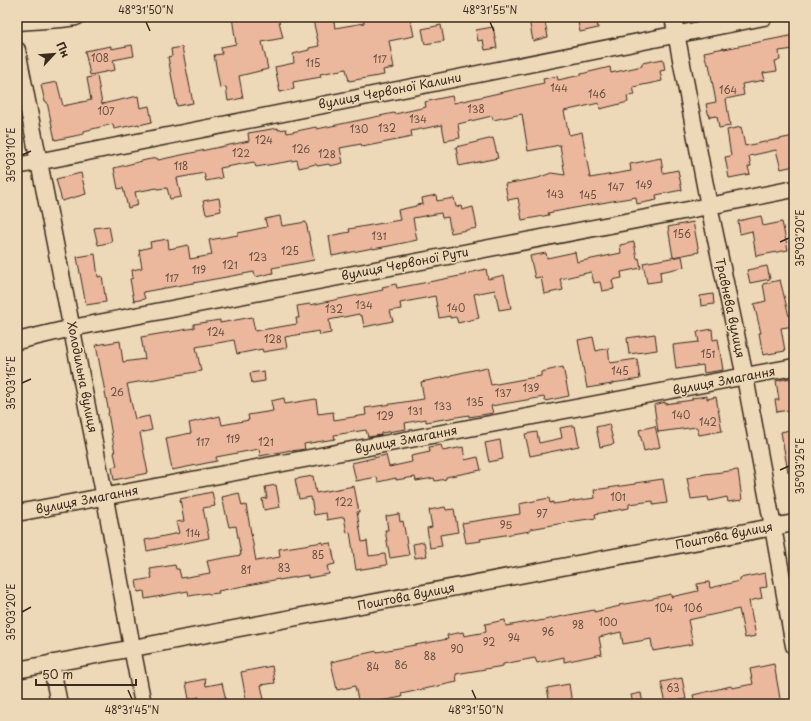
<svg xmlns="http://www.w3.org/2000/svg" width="811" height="721" font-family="'Playpen Sans',sans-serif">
<rect width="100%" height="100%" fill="#edd9b7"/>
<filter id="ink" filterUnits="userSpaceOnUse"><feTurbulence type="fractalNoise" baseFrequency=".025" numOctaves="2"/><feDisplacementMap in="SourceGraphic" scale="8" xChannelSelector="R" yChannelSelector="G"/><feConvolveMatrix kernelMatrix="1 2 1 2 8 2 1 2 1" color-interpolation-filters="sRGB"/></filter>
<g filter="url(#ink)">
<path fill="#ebb89d" stroke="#3b2a1e" d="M232,17H278L283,38L262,42L268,69L239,76L243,98L228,101L226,87L220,88L214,55L222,54L221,47L236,44Z
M325,17H333L335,28L364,23V19L373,17H410L414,36L389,41L394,68L383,70L384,75L349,81L346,69L320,74L321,77L293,82L294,89L280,92L275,67L294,63L293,54L309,50V48L319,46L313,20Z
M540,17H544L548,37L533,41L529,19Z
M577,17H596L598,28L580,32Z
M441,25L444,41L425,44L422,29Z
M493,27L497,48L485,50L483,40L478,41L476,30Z
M794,35V49L779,51L780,60L775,61L777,71L763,73L765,80L742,84L744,95L726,99L730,126L719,128L717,116L709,117L706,104L716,102L709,64H707L704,52L724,48V49Z
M132,45L134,56L113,60L115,70L90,75L85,51L111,46V49Z
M182,47L193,103L177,106L168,57L172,56L171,49Z
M663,59L665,70L660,71L662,81L633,87L635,95L627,96L628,102L600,109L599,103L564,111L569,135L582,132L590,178L631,171L630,164L661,158L663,173L678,170L682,190L656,195L657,200L637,204L636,197L612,201L548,213L549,215L522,220L518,198L508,200L505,184L538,178L551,173L565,175L560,145L528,151L522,114L493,120L492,116L458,124L460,138L445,141L442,125L411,131L412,137L362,147L361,144L340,148L343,163L330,166L329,164L317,166L316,164L299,168L297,160L256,167L254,162L220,168L222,178L206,181L204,173L177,178L181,197L170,199L167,188L157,189V188L135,192L138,205L128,208L123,188L118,189L114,168L146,160L157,158L158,160L191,153L249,141L248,133L278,128V130L286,129L287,133L316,127L317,129L394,113L395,114L426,107L425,102L437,99L452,96L454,103L544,83L543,79L557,76L558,80L581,75V74L610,67L611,73L642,66V63Z
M97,76L102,104L138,96L140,108L149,106L152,122L139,125V124L114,129L113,124L84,131V134L55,140L47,102H45L41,85L57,82L63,106L91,100L87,78Z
M741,127L745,146L794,136V166L781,169L776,150L749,156L751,166L748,167L750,174L729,178L725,157L731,156L727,130Z
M493,138L498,158L459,166L456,147Z
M81,173L86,194L62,201L56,179Z
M436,195L437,201L454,198L456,207L461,206L462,210L473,207L477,228L451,233L448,217L442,218L441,213L413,218L417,240L389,246L373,249V248L332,256L329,236L350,232L349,229L400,220L398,210L416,206V205L423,204L422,198Z
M219,198L221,211L206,214L203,201Z
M280,216L282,226L306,222L314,260L272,268L273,273L255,277L254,272L143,292L145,299L134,301L130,279L133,278L132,270L142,268L139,250L151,247L150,242L168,239L169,249L188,245L190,259L212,255L209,240L238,235V233L267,227L265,219Z
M761,216L763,226L782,222L788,250L756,256L752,231L740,234L738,221Z
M693,222L699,252L673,257L668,227Z
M109,226L112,242L98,245L94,228Z
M634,242L637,259L639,258L641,268L621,272L622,278L612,280L614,289L602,291L600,282L594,283L591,272L560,279L563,290L544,294L541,277L535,278L530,256L546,253L547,258L575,252L577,262L621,253L620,245Z
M95,254L98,277L102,276L106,302L86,305L77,257Z
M682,256L684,267L660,272L661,281L647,283L643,263Z
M767,266L770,279L750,283L747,270Z
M486,269L488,279L504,275L511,308L499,310L495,290L474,294L479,318L458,323L456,317L450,318V316L439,318L435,296L400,303L401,309L390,311L393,321L364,327L362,316H360L359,314L329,320L331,333L320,335L319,331L285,337L287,348L263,352L262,349L237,354L234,340L196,347L201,371L127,384L135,419L149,416L152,430L140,433L148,473L114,480L112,467L117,466L114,453H115L108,413H109L96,345L120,341L123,362L145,359L141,337L194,328V324L220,320V323L252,317L255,331L297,324L296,318H299L297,306L310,304V305L383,290L382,287L396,284L397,288L465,275V274Z
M780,280L789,316L792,315L794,326L781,328L785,351L763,355L759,333H761L754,304L766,301L763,284Z
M713,294L714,304L701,306L700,296Z
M712,329L713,340L718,339L723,370L704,373L703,365L676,369L673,345L699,342L697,332Z
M655,334L657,350L629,354L627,338Z
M593,337L596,351L608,348L610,363L637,359L640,379L612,383V384L587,388L578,340Z
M487,367L491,385L541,376V372L563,367L569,396L545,401L544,397L491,406L493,413L469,417V415L426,422V419L405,423L406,429L381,433V435L368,437L366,430L334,435L335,439L304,444L305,449L291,451V450L260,456L259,449L216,457L217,461L172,470L166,438L191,433L189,423L220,416L222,425L249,420L248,415L273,411L271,401L284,398L285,404L316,399L318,414L333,412L334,420L366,415L365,408L424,399L421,382L451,376V375Z
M264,371L265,381L252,383L250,373Z
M790,378L794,398V409L777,412L775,400H779L776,381Z
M707,396V399L716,397L722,431L699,435L697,427L658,432L654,405L665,402V404L692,400V398Z
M609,424L614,444L600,447L596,427Z
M570,426H575L579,446L530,456L525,434L537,432L539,443L562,438L560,428Z
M655,426L660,447L644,451L639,430Z
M794,429V472H788L781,432Z
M500,440L503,459L489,462L485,443Z
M441,445L443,451L463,447L465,460L478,457L481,470L446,477V479L435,481L434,478L416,481L415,477L396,480V478L378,482L377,477L356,481L352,463L386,455L389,467L412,462L411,456L430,452L429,447Z
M738,470L742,500L728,502L727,497L709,501L708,497L691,499L687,478L705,474Z
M313,476L316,493L354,486L359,512H357L362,542L367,541L369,556L385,554L387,565L356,570L350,532L347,533L344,517L327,520L326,513L314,515L311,497L299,499L295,479Z
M663,479L667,503L653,505V501L629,504V508L595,514L596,518L575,521L530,529V531L480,539L481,541L466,543L462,523L520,514L519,504L549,498L550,503L553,502V504L595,498L594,490L635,484V483Z
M276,485L280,507L264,510L262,499L267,498L265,487Z
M212,492L215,506L203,508L209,538L147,551L145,540L179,533L176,522L184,521L180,499Z
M239,493L242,506L246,505L256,561L280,557L279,549L323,542V544L331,543L335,564L327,566L329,574L308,578V575L279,580V579L218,591L219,593L209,594L208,593L189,596L188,591L145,599L144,591L138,592L136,581L152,578L150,569L175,565L176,569H179L181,578L210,573L207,561L241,555L236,526L229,527L222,497Z
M445,507L446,510L454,509L458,532L440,535L442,546L430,548L427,528L432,527L429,510Z
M399,514L400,522L403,521L409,555L390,558L385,530H388L386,516Z
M424,542L427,556L415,558L413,544Z
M765,573L767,587L760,588L762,598L749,601L756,636L745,638L739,609L688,620L693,644L653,651L651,639L623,644L621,632L599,637L602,654L564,662V657L537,663L535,658L503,664V666L456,674L457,682L401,694L402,697L365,704H359L355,686L337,690L331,662L353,657V656L377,651V652L404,647L448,639L447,635L463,632L464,636L486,632L485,624L505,620L506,626L534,621V622L594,610V612L620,606L619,605L653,599V598L671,594V597L698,591L697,584L709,582L710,588L740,581V578Z
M774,664L781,704H695L693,695L731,686L732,688L753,684L750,669Z
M272,666L275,683L261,685L265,704H247L241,672Z
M682,678L686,699L666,703L661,682Z
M205,679L206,686L222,683L226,700L207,704H201L199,697L189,699L186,683Z
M569,684L572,704H550L547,688Z
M641,693L643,704H633L631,695Z"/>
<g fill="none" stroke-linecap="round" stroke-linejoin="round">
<g stroke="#3b2a1e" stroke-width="19">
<path id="minor" d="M673,17L709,206L745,377L773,527L794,646
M17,22L61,19L76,17
M17,50C46,198 76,346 104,493C117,564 129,634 143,704
M17,166L764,17
M17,341L72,328L709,206L794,189
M17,513L794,367
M51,663L59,704
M17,670L794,523"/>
</g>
<use href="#minor" stroke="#edd9b7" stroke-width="16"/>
</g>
</g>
<path fill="none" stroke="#3b2a1e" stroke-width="1.5" d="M146,22L150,31M490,22L494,31M22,155L31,151M780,242L789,238M22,383L31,379M780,470L789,466M22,612L31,607M128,690L132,699M472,690L476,699"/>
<g text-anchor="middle" stroke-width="3" stroke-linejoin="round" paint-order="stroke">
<g font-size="10" fill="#674e3e">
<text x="100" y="62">108</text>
<text x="380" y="63">117</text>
<text x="313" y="67">115</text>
<text x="559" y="92">144</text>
<text x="728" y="94">164</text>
<text x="597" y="98">146</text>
<text x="476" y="113">138</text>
<text x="106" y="115">107</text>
<text x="418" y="123">134</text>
<text x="387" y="132">132</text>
<text x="359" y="133">130</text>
<text x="264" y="144">124</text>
<text x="301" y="153">126</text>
<text x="241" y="157">122</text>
<text x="327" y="158">128</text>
<text x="181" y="170">118</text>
<text x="644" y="189">149</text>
<text x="616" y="191">147</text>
<text x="555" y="198">143</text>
<text x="588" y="199">145</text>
<text x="682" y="238">156</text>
<text x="379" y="240">131</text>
<text x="290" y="255">125</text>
<text x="258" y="261">123</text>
<text x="230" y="269">121</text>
<text x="199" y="274">119</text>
<text x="172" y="282">117</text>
<text x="364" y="309">134</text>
<text x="456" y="312">140</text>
<text x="334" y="313">132</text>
<text x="216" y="336">124</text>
<text x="273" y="343">128</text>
<text x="708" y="358">151</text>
<text x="620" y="375">145</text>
<text x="531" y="392">139</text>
<text x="117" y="396">26</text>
<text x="503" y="397">137</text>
<text x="475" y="406">135</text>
<text x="443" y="410">133</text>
<text x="415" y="415">131</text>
<text x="681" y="419">140</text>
<text x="385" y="420">129</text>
<text x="708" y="426">142</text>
<text x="233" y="443">119</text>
<text x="203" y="446">117</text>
<text x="266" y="446">121</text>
<text x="618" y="501">101</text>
<text x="344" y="506">122</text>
<text x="542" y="518">97</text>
<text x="506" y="529">95</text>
<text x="193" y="537">114</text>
<text x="318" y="559">85</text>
<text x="284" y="572">83</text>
<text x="246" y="574">81</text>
<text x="664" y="612">104</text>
<text x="693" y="612">106</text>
<text x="608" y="626">100</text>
<text x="578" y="629">98</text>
<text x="548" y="636">96</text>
<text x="514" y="642">94</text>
<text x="489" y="646">92</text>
<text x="457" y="653">90</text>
<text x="430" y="660">88</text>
<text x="401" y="669">86</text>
<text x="373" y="671">84</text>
<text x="673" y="692">63</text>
</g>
<g font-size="12" fill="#3b2a1e" stroke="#edd9b7">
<text transform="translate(390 91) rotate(-11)" y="4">вулиця Червоної Калини</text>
<text transform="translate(405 264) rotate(-11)" y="4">вулиця Червоної Рути</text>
<text transform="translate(730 308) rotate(78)" y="4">Травнева вулиця</text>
<text transform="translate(82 377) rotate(79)" y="4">Холодильна вулиця</text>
<text transform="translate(724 381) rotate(-11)" y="4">вулиця Змагання</text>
<text transform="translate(406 440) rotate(-11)" y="4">вулиця Змагання</text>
<text transform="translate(87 500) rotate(-11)" y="4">вулиця Змагання</text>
<text transform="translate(724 536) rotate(-11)" y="4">Поштова вулиця</text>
<text transform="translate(406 597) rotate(-11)" y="4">Поштова вулиця</text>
</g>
</g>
<rect width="811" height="721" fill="none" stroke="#edd9b7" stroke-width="44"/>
<g transform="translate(54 54) rotate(64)" stroke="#edd9b7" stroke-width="3" paint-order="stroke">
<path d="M0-3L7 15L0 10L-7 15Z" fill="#3b2a1e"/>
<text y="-6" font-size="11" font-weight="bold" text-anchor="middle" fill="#3b2a1e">Пн</text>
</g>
<path d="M36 679v6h100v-6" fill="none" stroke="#3b2a1e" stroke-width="2"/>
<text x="42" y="679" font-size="12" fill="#3b2a1e" stroke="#edd9b7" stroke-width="3" paint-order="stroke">50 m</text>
<rect x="22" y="22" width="767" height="677" fill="none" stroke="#3b2a1e" stroke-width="1.5"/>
<g font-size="10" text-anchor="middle" fill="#3b2a1e">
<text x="146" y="14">48°31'50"N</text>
<text x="490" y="14">48°31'55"N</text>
<text transform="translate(11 155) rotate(-90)" y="4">35°03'10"E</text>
<text transform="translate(800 238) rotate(-90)" y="4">35°03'20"E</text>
<text transform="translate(11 383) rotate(-90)" y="4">35°03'15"E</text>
<text transform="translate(800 466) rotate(-90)" y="4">35°03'25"E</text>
<text transform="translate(11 612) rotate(-90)" y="4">35°03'20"E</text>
<text x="132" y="714">48°31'45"N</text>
<text x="476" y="714">48°31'50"N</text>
</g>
</svg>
